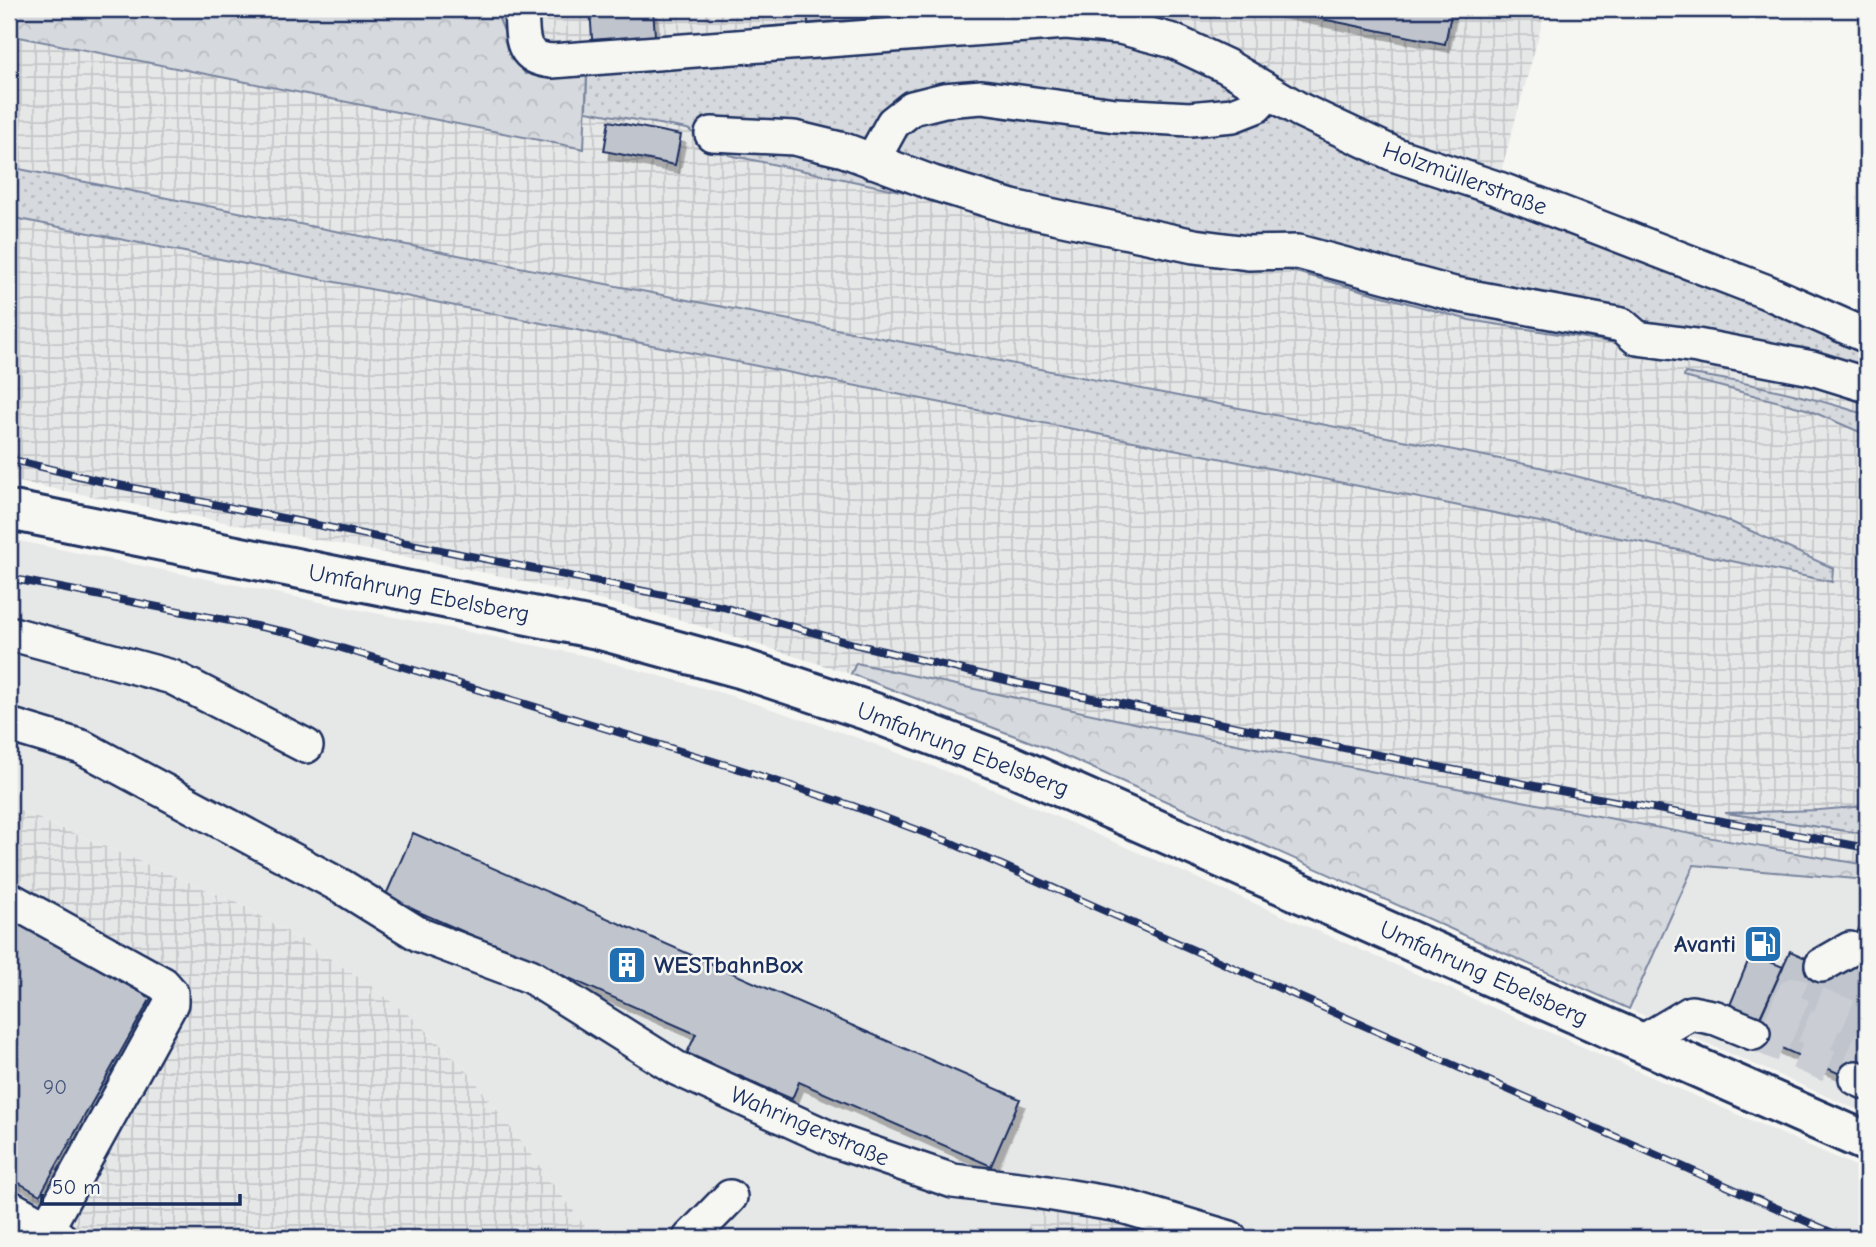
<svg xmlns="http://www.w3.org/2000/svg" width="1876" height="1247" font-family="'Comic Neue',sans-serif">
<defs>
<pattern id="industrial-grid" width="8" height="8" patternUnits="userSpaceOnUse" patternTransform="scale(1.75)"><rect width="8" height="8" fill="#e6e7e7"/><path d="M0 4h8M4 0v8" fill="none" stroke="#c5c6c9"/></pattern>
<pattern id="green-dots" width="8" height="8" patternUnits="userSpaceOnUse" patternTransform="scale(1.75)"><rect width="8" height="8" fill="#d6d9dd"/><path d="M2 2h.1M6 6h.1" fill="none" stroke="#b7bbc0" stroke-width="1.8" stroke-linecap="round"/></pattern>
<pattern id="forest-crowns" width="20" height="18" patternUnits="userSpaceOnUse" patternTransform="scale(1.75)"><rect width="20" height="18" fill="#d6d9dd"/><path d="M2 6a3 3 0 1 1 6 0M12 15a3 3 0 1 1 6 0" fill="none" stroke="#b7bbc0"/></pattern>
<filter id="shadow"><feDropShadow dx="4.5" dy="8" stdDeviation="0" flood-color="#0004"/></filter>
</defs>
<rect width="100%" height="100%" fill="#f6f6f2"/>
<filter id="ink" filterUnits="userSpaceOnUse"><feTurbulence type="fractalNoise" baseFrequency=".0143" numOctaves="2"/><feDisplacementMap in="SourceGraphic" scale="14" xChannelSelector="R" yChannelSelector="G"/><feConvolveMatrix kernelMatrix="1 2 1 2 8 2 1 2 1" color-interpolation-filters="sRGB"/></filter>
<g filter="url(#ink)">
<path fill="#e6e7e7" d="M9,539L587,656L732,696L861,739L997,791L1867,1171V1238H1215L1049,1183L1023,1238H594L469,1073L419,1023L367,983L294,935L238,903L9,806Z
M1694,864L1867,880V1114L1629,1009Z"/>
<path fill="url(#industrial-grid)" d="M495,9H1546L1500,175L587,73L525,74L510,46Z
M9,35L584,149L586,111L687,129L729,155L1004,213L1256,261L1469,320L1693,352L1867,390V415L1814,398L1729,379L1686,373L1684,376L1806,409L1867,435V806L1730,813L1867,834V865L1757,847L1419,781L1036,703L857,663L851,674L678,619L492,574L9,480V217L1640,542L1831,582L1833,569L1731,522L1650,495L1540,467L9,167Z
M9,806L238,903L294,935L367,983L419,1023L469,1073L594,1238H9Z
M1048,1183L1215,1238H1023Z"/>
<path fill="url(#green-dots)" stroke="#78849e" stroke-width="2" d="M1040,36L1108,37L1159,48L1867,349V390L1693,352L1610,342L1469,320L1256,261L1004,213L729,155L687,129L586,111L587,73Z
M9,167L1540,467L1650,495L1731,522L1833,568L1832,582L1640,542L9,217Z
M1685,373C1748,382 1808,396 1867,415V435L1806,409L1684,377Z
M1867,806V834L1725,813L1819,810Z"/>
<path fill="url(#forest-crowns)" stroke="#78849e" stroke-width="2" d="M9,9H495L510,46L525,74L587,73L584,149L9,35Z
M856,663C1063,709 1270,752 1477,792C1607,818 1737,844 1867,865V880L1694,865L1629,1009L1052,750L851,674Z"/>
<path fill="#c0c4cd" stroke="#1b2f5e" stroke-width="2" filter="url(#shadow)" d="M590,9H653L656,48L593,53Z
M807,9H872L874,29L809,34Z
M1273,9H1452L1445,44Z
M609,121L681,135L675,165L604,151Z
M413,833L1020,1099L991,1166L799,1082L792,1099L687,1053L696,1034L385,897Z
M9,918L151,998L40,1195L9,1177Z
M1862,922L1867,924V1054L1856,1081L1752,1035L1790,951L1839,973Z
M1751,954L1783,967L1758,1023L1728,1010Z
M1053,1231L1069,1238H1045Z"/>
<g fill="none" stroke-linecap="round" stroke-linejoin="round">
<path stroke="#caced4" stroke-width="33" stroke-dasharray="33 17" stroke-linecap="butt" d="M1784,1017L1794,994L1867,1024
M1753,1033L1856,1078
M1773,1042L1784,1017L1867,1052"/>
<g stroke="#1b2f5e" stroke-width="38">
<path id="minor" d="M521,9C523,36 518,58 552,61L1066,22L1120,27L1173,41L1226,66L1300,110L1396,155L1499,189L1767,292L1867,336
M712,134L794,138L844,150L933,183L1012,207L1194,246L1248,253L1298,252L1454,294L1622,325L1637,338L1697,346L1812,368L1867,385
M872,161L893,123L912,108L944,100L982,97L1115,115L1190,119L1233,115L1256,106L1269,92
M9,633L172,677L306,746
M9,725L82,747L341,886L420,935L530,976L676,1068L836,1141L953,1181L1035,1191L1119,1205L1230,1238
M9,899L163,984L171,993V1003L47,1228
M1822,965L1850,949
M1642,1042L1691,1013L1716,1018L1753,1033
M1856,1078L1867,1083
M9,1207L47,1228L60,1238
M690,1238L730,1197"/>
</g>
<g stroke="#1b2f5e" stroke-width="44">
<path id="major" d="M9,510L597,629L743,669L872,712L1008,764L1867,1142"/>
</g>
<use href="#minor" stroke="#f6f6f2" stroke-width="33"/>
<use href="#major" stroke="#f6f6f2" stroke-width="38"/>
<g stroke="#1b2f5e" stroke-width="8">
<path id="rail" d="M9,459L104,482L723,607L854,644L1022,684L1550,789L1867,848
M9,578L292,633L736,768L853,806L947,841L1844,1238"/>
</g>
<use href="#rail" stroke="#f6f6f2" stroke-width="5" stroke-dasharray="16" stroke-linecap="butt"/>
</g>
</g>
<defs>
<g id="fuel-square" transform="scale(2.0125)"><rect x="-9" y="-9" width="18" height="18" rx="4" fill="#1f6fb2" stroke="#f6f6f2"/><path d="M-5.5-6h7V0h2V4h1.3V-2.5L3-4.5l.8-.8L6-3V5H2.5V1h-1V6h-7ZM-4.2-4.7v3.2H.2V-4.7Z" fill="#fff"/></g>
<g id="building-square" transform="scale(2.0125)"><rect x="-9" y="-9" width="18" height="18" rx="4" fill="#1f6fb2" stroke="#f6f6f2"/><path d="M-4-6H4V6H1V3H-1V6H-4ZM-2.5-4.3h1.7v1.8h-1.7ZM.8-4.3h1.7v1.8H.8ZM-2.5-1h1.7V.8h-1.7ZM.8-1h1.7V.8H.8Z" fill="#fff"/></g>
</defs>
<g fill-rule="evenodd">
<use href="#fuel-square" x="1763" y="944"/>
<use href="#building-square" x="627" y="965"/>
</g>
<g text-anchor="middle" stroke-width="5" stroke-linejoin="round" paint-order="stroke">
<g font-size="21" fill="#44547a">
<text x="55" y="1094">90</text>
</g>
<g font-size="24" fill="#1b2f5e" stroke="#f6f6f2">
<text transform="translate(1465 178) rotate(20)" y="8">Holzmüllerstraße</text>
<text transform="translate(419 593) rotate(11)" y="8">Umfahrung Ebelsberg</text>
<text transform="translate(963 749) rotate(21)" y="8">Umfahrung Ebelsberg</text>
<text transform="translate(1484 973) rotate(24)" y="8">Umfahrung Ebelsberg</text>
<text transform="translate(810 1126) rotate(23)" y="8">Wahringerstraße</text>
</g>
<g font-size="24" font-weight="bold" fill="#1b2f5e" stroke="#f6f6f2" text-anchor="end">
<text x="1736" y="952">Avanti</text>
<text x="654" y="973" text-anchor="start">WESTbahnBox</text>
</g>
</g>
<rect width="1876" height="1247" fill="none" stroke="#f6f6f2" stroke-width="35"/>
<rect x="18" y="18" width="1841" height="1212" fill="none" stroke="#1b2f5e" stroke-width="2.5" filter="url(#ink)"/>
<path d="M42 1194v10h198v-10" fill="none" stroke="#1b2f5e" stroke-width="3.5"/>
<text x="52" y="1194" font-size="21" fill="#1b2f5e" stroke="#f6f6f2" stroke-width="5" paint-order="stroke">50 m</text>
</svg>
